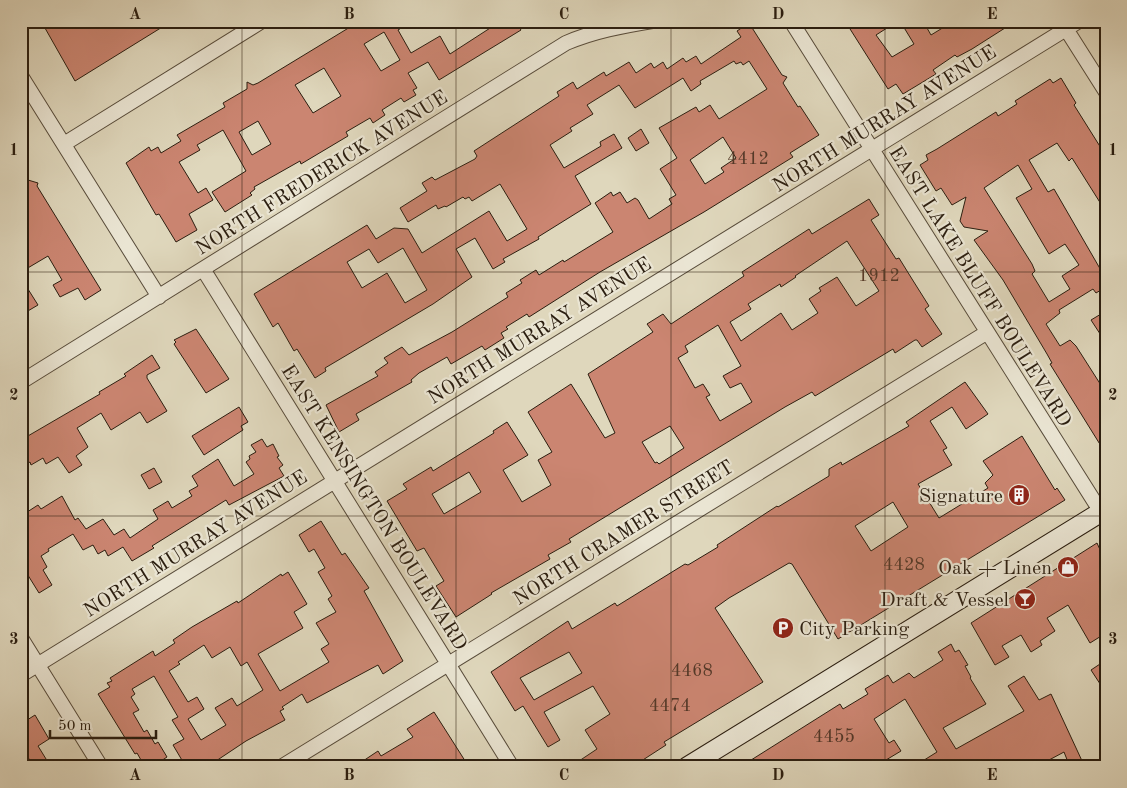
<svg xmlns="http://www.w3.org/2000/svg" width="1127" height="788" font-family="'Old Standard TT',serif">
<rect width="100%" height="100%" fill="#dfd7bc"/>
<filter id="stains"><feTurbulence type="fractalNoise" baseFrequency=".004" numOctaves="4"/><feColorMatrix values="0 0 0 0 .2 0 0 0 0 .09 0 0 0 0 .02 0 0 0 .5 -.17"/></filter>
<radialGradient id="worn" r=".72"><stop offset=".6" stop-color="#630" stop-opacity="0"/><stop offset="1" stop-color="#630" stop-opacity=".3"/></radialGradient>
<path fill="#cb8571" stroke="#2b1e10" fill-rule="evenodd" d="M41,21H172L75,81Z
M360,21H413L398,30L411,53L440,36L450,54L501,21H515L521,30L439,80L428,62L408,73L417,88L413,90L416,95L404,102L401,98L382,110L385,115L373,123L370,118L346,132L348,136L301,164L300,161L254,187L255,189L250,193L252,195L225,212L212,192L246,171L223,130L197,145L200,150L179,162L198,193L206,188L213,200L189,214L197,230L176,242L159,214L156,215L126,163L149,147L151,151L158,147L161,153L181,141L177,135L225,107L223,103L247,89V82L253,85L258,83ZM384,32L400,60L381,71L364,44ZM324,68L341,96L313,113L295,85ZM258,121L271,144L252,155L239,132Z
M845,21H898L876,35L892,57L914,44L900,21H923L931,35L954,21H1016L972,49L957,57L955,55L933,70L936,74L903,94L896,84L888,89Z
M749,23L782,75L787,77L783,83L798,107L800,106L819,135L790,153L793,157L704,212L600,272L529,317L527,314L506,327L508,329L501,333L504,338L485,350L482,346L451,364L447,357L419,373L411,380L412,382L356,414L359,420L339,432L326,405L378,376L375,372L388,363L384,358L402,347L409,355L452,332L508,297L506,293L522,283L520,280L536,270L539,275L563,260L564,262L613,232L595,203L611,192L613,196L620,192L627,203L635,198L638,200L649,219L672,204L669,199L676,195L660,169L677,158L659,128L696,107L699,112L710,105L719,119L767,89L749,61L743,65L741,62L736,64L734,61L700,81L701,84L691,91L683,78L635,108L619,85L587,105L593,114L570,128L572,131L550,145L564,168L601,146L600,142L614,134L622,148L575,176L591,204L538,237L539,239L503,259L505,262L493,269L475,238L456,249L472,277L433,304L325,368L326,371L315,378L297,349L294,351L278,323L273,327L254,294L367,225L376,239L394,228L408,229L422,253L489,211L507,241L527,229L500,184L472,201L469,197L465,199L463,197L446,207L445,206L438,209L436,205L408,222L400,208L427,191L422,183L432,177L435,180L475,159L477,156L474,151L559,96L557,92L573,82L577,89L604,72L606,76L629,62L636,73L651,63L654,68L663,62L667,69L683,58L686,62L696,56L701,64L741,37L737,31ZM723,137L736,158L721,168L724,172L705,184L690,160ZM403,248L427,290L405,303L387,273L362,288L347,262L369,249L378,263Z
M1061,78L1076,103L1074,105L1106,156V212L1072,158L1069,161L1057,143L1029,160L1048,192L1054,189L1106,279V287L1096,293L1093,289L1059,310L1060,313L1046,324L1060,346L1070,340L1076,346L1106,393V454L1050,364L1052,363L1047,354L1003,280L974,240L988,231L964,227L960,221L966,197L952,205L941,188L936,191L920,165L928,160L926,155L937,149L996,112L998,116L1017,104L1015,101L1050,79L1053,83ZM1018,165L1032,189L1016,198L1049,254L1065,244L1079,265L1062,276L1070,289L1049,302L1032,274L1035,271L1032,264L984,188Z
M641,129L649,143L636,151L628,138Z
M28,180L38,183L37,186L101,290L85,300L78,288L60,297L53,285L62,280L48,256L21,272V184Z
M869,199L879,215L871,220L896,259L899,258L912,279L929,306L925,309L942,334L922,347L917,340H915L895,353L893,349L815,396L812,392L785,407L569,539L571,542L548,555L550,559L491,593L492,594L456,617L436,586L444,581L424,548L417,551L387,501L407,489L403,484L431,467L433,471L494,433L493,431L507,422L528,455L503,470L522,502L551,485L538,460L552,452L528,412L571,384L605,438L615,433L588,374L653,332L647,324L663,314L671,324L744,276L742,272L809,229L812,234ZM847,241L879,291L856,306L837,277L819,288L821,291L809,299L818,313L792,330L781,313L741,341L730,322L751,309L748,304L780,284L781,287L796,277L795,276ZM718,325L741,366L723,376L730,388L741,383L752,402L720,421L706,397L710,395L703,384L695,388L678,358L688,352L685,346ZM670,426L684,448L659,464L657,462L655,463L642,442ZM469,472L481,492L444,514L432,494Z
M21,278L38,305L21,315Z
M1106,311V343L1091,320Z
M196,329L229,379L206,393L174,344L176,342L174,340Z
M152,355L160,368L147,375V378L167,411L147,423L140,412L111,430L101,413L77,428L88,447L76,456L82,465L69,473L58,457L46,464L43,458L31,465L30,462L21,467V440L100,394L99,392L126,376L124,374Z
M965,382L988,414L966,429L952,407L930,421L947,448L943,450L952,465L918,484L939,518L988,488L985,483L993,475L983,461L1022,436L1055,490L1057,488L1065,500L838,639L792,564L789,563L729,598L715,608L763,682L664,742L666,745L632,767H570L597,749L585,730L610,714L593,686L544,712L560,740L548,747L523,706L515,711L491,672L568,621L572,629L615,603L617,606L685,564L688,565L718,547L717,545L777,506L778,507L829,476V469L841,462L842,465L909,426L906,422ZM893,502L908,527L871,551L855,526ZM569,652L582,673L534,700L520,678Z
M239,407L248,422L241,426L243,430L204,455L192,436Z
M262,439L267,447L273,444L279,456L277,457L283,465L279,468L284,476L229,505L226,500L152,546L154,548L132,561L123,547L108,556L105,550L98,554L93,545L83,550L73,534L48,549L49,551L41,556L47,567L43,570L52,585L39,593L21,564V516L38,505L41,509L62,496L75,520L78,518L86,529L103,519L114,535L124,529L130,538L158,519L153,510L168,501L172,508L192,496L189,491L198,486L192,476L218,459L234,486L254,474L246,462L250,459L249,456L256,452L251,445Z
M154,468L162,482L149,489L141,475Z
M321,521L342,555L345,553L369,588L364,591L403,661L383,674L378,665L307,703L302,694L282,707L284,709L280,711L285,720L246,741L207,767H186L173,745L184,739L172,720L178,717L154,676L132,689L135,694L131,697L139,710L133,713L144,732L147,730L155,744L158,742L167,757L158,763L160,767H145L137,753L135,754L98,694L110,687L107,683L112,681L110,678L153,651L155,656L175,643L173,640L192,627L237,601L238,603L281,574L282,576L288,572L307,604L294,612L303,628L258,654L280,691L329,662L321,649L329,644L316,623L336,612L328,599L332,596L318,572L325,568L314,549L309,552L299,535ZM204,645L212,658L230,647L241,666L247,662L263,690L237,706L232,698L215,708L226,725L201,740L188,719L204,709L197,697L188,702L169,671L180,664L178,662Z
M1097,543L1106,563V633L1090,643L1068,605L1047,618L1055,631L1040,641L1042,645L1031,652L1021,635L1002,646L1009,657L995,665L971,623Z
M951,644L955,652L959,650L968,665L965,666L971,677L970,678L986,704L943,728L956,749L1024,711L1008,686L1024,676L1039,700L1051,694L1083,763L1070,767L1064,752L1036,767H913L937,752L905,699L874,719L889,743L894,740L901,751L881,763L880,761L870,767H740L840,704L843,709L868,694L865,689L888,675L893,683L909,673L914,678L943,660L938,652Z
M1106,660V693L1091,670Z
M434,712L469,767H354L378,751L381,756L413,737L407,729Z
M35,715L49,739L38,746L51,767H34L21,746V729L27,726L24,722Z"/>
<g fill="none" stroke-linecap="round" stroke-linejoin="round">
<g stroke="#584c3b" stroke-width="16">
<path id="minor" d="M791,21L1106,520
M1061,21L1106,92
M21,76L159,297
M64,144L262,21
M203,269L512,767
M21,382L566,43C594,31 622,26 652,21
M21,638L101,767
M21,675L1079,21
M281,767L986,333"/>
</g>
<g stroke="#2b1e10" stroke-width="21">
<path id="secondary" d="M687,767L1106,509"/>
</g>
<use href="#minor" stroke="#eae5d3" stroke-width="14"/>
<use href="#secondary" stroke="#eae5d3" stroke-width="19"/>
</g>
<path fill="none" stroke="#2b1e10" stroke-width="1" stroke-opacity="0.55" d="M242,21V767M456,21V767M671,21V767M885,21V767M21,272H1106M21,516H1106"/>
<defs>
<g id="building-disc" transform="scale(1.125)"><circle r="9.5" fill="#8f2418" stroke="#eae5d3"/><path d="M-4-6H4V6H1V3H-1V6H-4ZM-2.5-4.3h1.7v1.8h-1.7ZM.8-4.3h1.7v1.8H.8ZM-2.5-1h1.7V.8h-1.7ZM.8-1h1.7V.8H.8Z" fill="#fff"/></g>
<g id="shop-disc" transform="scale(1.125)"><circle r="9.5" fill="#8f2418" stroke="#eae5d3"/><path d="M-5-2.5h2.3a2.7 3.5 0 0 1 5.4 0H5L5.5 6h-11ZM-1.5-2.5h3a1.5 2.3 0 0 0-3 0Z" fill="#fff"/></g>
<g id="bar-disc" transform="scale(1.125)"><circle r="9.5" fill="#8f2418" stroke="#eae5d3"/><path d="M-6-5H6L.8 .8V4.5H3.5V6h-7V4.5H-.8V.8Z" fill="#fff"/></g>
<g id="parking-disc" transform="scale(1.125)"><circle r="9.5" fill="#8f2418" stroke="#eae5d3"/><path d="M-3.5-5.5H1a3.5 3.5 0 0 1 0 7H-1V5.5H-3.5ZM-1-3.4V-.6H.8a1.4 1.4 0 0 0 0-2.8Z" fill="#fff"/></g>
</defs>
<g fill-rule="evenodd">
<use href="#building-disc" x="1019" y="495"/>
<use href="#shop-disc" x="1068" y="567"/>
<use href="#bar-disc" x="1025" y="599"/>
<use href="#parking-disc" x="783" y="628"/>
</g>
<g text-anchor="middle" stroke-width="4.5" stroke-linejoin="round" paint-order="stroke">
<g font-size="18" fill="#533828">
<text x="748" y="164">4412</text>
<text x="879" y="281">1912</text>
<text x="904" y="570">4428</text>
<text x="692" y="676">4468</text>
<text x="670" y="711">4474</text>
<text x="834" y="742">4455</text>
</g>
<g font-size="20" fill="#2b1e10" stroke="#eae5d3">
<text transform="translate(884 118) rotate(-32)" y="7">NORTH MURRAY AVENUE</text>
<text transform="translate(321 172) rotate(-32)" y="7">NORTH FREDERICK AVENUE</text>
<text transform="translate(981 286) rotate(58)" y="7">EAST LAKE BLUFF BOULEVARD</text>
<text transform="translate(539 330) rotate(-32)" y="7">NORTH MURRAY AVENUE</text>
<text transform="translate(375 507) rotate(58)" y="7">EAST KENSINGTON BOULEVARD</text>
<text transform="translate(623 532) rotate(-32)" y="7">NORTH CRAMER STREET</text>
<text transform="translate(195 543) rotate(-32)" y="7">NORTH MURRAY AVENUE</text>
</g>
<g font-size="20" fill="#2b1e10" stroke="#eae5d3" text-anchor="end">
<text x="1003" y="502">Signature</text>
<text x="1052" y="574">Oak + Linen</text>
<text x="1009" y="606">Draft &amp; Vessel</text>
<text x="799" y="635" text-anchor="start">City Parking</text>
</g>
</g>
<rect width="1127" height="788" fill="none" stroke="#dfd7bc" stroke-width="55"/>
<path d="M50 730v8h106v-8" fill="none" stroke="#2b1e10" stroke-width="2.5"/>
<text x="58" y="730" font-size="15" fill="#2b1e10" stroke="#eae5d3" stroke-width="4" paint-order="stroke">50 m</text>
<rect x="28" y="28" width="1072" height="732" fill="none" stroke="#2b1e10" stroke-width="2"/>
<g font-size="16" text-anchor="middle" font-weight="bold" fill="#2b1e10">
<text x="135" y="19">A</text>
<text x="349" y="19">B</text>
<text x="564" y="19">C</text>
<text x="778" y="19">D</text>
<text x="992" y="19">E</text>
<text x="14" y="155">1</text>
<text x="1113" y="155">1</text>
<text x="14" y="400">2</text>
<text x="1113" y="400">2</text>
<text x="14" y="644">3</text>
<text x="1113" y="644">3</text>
<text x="135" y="780">A</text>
<text x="349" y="780">B</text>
<text x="564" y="780">C</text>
<text x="778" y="780">D</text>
<text x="992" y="780">E</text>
</g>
<rect width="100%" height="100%" filter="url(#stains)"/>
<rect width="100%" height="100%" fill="url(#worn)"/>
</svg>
